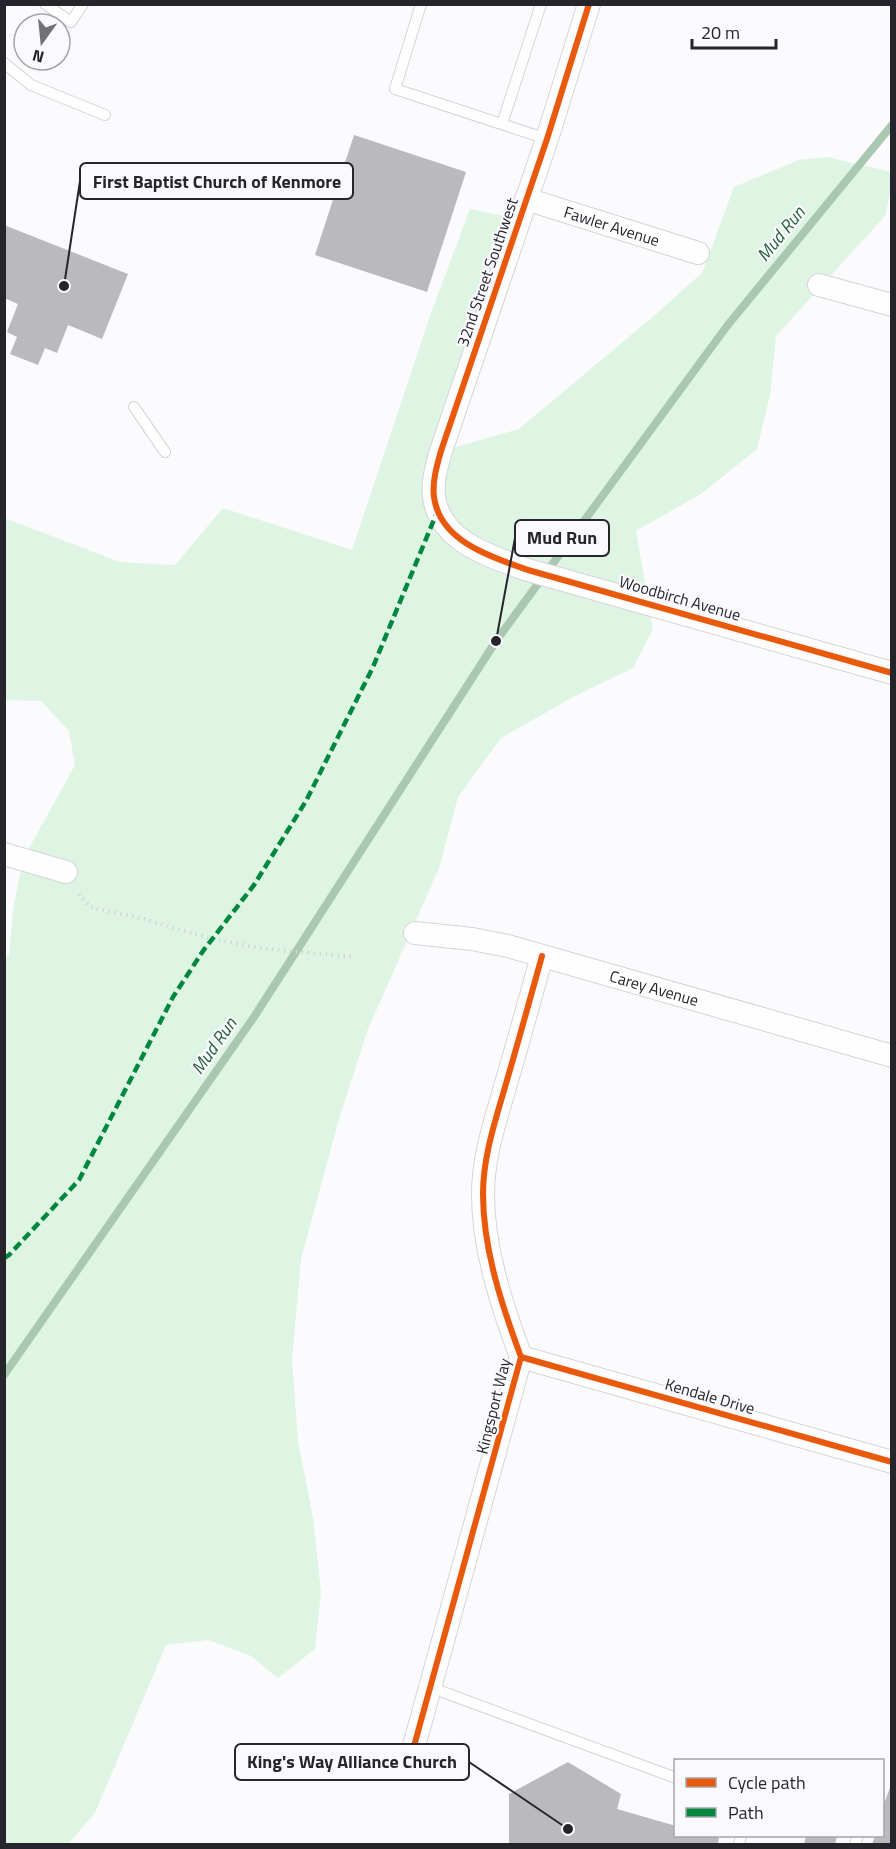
<svg xmlns="http://www.w3.org/2000/svg" width="896" height="1849" font-family="'Titillium Web',sans-serif">
<rect width="100%" height="100%" fill="#fbfafc"/>
<path fill="#def5e4" d="M827,157L891,172V189L885,216L776,336L770,395L757,449L701,494L636,531L653,629L633,668L573,697L501,738L458,797L439,868L368,1029L339,1119L301,1259L292,1360L298,1441L313,1518L321,1592L315,1649L278,1678L251,1656L208,1640L166,1645L95,1813L68,1844H4L5,957L9,956L13,910L23,859L75,765L69,731L41,701L5,700L4,518L120,562L175,565L223,508L352,550L432,310L470,209L519,219L442,451L519,429L656,314L702,273L734,187L799,160Z"/>
<g fill="none" stroke-linecap="round" stroke-linejoin="round">
<path stroke="#aac7b2" stroke-width="8" d="M4,1375L254,1017L496,641L727,326L892,125"/>
</g>
<path fill="#bab9bd" d="M354,135L466,172L427,292L315,255Z
M4,225L128,274L102,339L68,325L57,353L45,348L38,365L10,354L17,337L7,332L18,304L4,298Z
M568,1762L621,1794L617,1809L676,1826V1836H710L719,1838L718,1844H509V1794Z
M892,1782V1844H872L875,1836H882V1809Z
M806,1836H837L835,1844H804Z"/>
<g fill="none" stroke-linecap="round" stroke-linejoin="round">
<g stroke="#d5d4d9" stroke-width="12">
<path id="lane" d="M45,4L71,22L83,4
M421,4L395,89L547,139
M4,63L31,85L105,115
M502,124L541,4
M134,407L165,452
M432,1688L676,1778
M739,1844L741,1836
M855,1844L858,1836"/>
</g>
<g stroke="#d5d4d9" stroke-width="24">
<g id="street">
<path d="M589,4L547,139L441,451C437,465 432,482 434,497C440,542 492,557 528,570L892,673"/>
<path id="s1" d="M526,199L698,253"/>
<path d="M819,285L892,305"/>
<path d="M4,854L66,872"/>
<path id="s2" d="M415,933L472,939L508,946L892,1056"/>
<path d="M521,1357L892,1462"/>
<path d="M411,1757L521,1357C502,1306 483,1249 483,1194C483,1157 495,1122 505,1087C518,1043 530,999 542,956"/>
</g>
</g>
<path stroke="#d6d6d7" stroke-width="4" stroke-dasharray="1.5 4.5" stroke-linecap="butt" d="M79,894L90,907L144,919L205,937L258,948L354,957"/>
<use href="#lane" stroke="#fefeff" stroke-width="10"/>
<use href="#street" stroke="#fefeff" stroke-width="22"/>
<path stroke="#00873e" stroke-width="4.5" stroke-dasharray="9 4.5" stroke-linecap="butt" d="M4,1258L9,1255L79,1180L173,997L203,951L254,885L306,801L373,667L438,510"/>
<g stroke="#faf9fd" stroke-width="10">
<path id="cycleway" d="M589,4L547,139L441,451C437,465 432,482 434,497C440,542 492,557 528,570L892,673
M521,1357L892,1462
M411,1757L521,1357C502,1306 483,1249 483,1194C483,1157 495,1122 505,1087C518,1043 530,999 542,956"/>
</g>
<use href="#cycleway" stroke="#e8590c" stroke-width="6"/>
</g>
<g text-anchor="middle" stroke-width="4.5" stroke-linejoin="round" paint-order="stroke">
<g font-size="16" fill="#26252c" stroke="#faf9fd">
<text dy="6" stroke="none"><textPath href="#s1" startOffset="90">Fawler Avenue</textPath></text>
<text transform="translate(487 272) rotate(-71)" y="6">32nd Street Southwest</text>
<text transform="translate(680 598) rotate(16)" y="6">Woodbirch Avenue</text>
<text dy="6" stroke="none"><textPath href="#s2" startOffset="246">Carey Avenue</textPath></text>
<text transform="translate(710 1396) rotate(16)" y="6">Kendale Drive</text>
<text transform="translate(493 1406) rotate(-76)" y="6">Kingsport Way</text>
</g>
<g font-size="18" font-style="italic" fill="#216037" stroke="#faf9fd">
<text transform="translate(781 234) rotate(-51)" y="6">Mud Run</text>
<text transform="translate(214 1046) rotate(-55)" y="6">Mud Run</text>
</g>
</g>
<path fill="none" stroke="#26252c" stroke-width="2" d="M64 286L80 181M496 641L515 538M568 1829L469 1762"/>
<g fill="#26252c" stroke="#faf9fd" stroke-width="2">
<circle cx="64" cy="286" r="6"/>
<circle cx="496" cy="641" r="6"/>
<circle cx="568" cy="1829" r="6"/>
</g>
<g fill="#faf9fd" stroke="#26252c" stroke-width="2">
<rect x="80" y="163" width="273" height="36" rx="6"/>
<rect x="515" y="520" width="94" height="36" rx="6"/>
<rect x="235" y="1744" width="234" height="36" rx="6"/>
</g>
<g font-size="18" text-anchor="middle" font-weight="bold" fill="#26252c">
<text x="217" y="188">First Baptist Church of Kenmore</text>
<text x="562" y="544">Mud Run</text>
<text x="352" y="1768">King's Way Alliance Church</text>
</g>
<rect width="896" height="1849" fill="none" stroke="#26252c" stroke-width="12"/>
<rect x="674" y="1759" width="210" height="78" fill="#faf9fd" stroke="#a5a4a9" stroke-width="1.5"/>
<rect x="686" y="1778" width="30" height="9" fill="#e8590c" stroke="#a5a4a9" stroke-width="1.5"/>
<text x="728" y="1789" font-size="18" fill="#26252c">Cycle path</text>
<rect x="686" y="1808" width="30" height="9" fill="#00873e" stroke="#a5a4a9" stroke-width="1.5"/>
<text x="728" y="1819" font-size="18" fill="#26252c">Path</text>
<g transform="translate(42 42) rotate(195)"><circle r="28" fill="#faf9fd" stroke="#a5a4a9" stroke-width="1.5"/>
<path d="M0-4.5L10 22L0 15L-10 22Z" fill="#717075"/>
<text y="-9" font-size="16" font-weight="bold" text-anchor="middle" fill="#26252c">N</text>
</g>
<path d="M692 39v9h84v-9" fill="none" stroke="#26252c" stroke-width="3"/>
<text x="701" y="39" font-size="18" fill="#26252c" stroke="#faf9fd" stroke-width="4.5" paint-order="stroke">20 m</text>
</svg>
